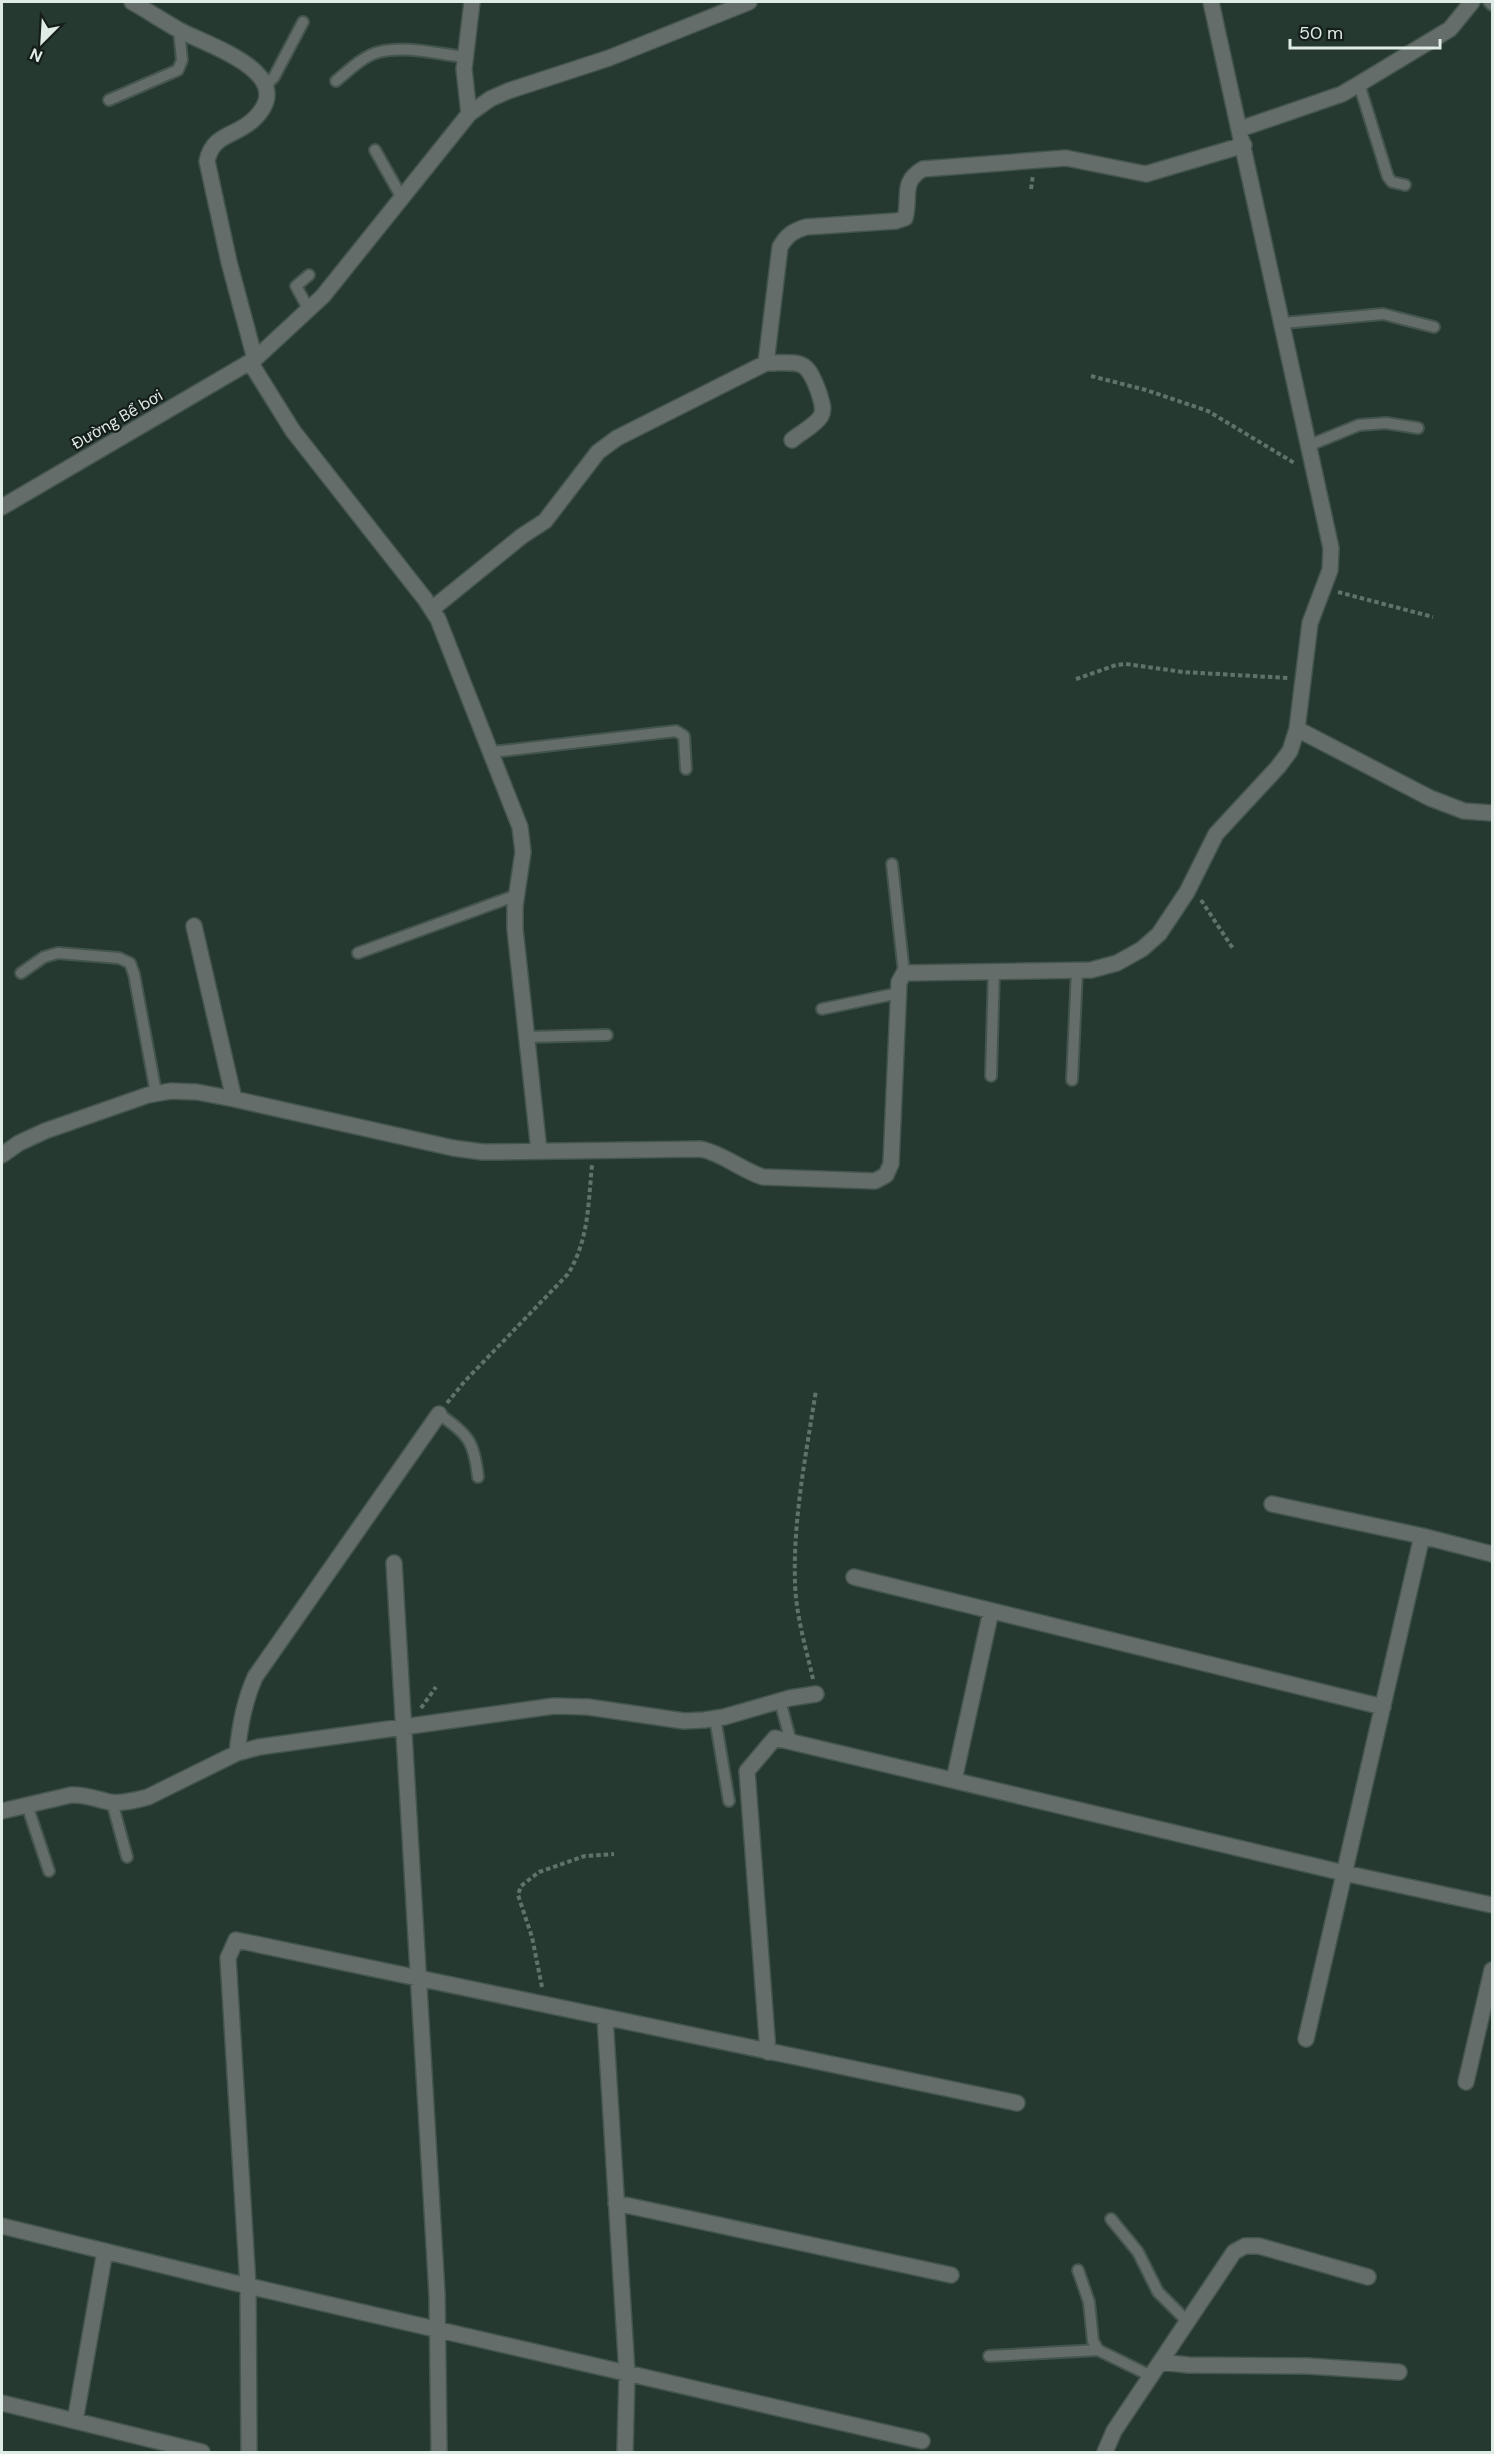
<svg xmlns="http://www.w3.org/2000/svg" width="1494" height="2454" font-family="'DM Sans',sans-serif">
<rect width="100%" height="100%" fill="#263931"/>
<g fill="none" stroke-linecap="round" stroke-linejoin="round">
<g stroke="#44554e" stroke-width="14">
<path id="service" d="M1489,2L1492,5
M336,81C348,71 363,56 379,52C406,45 437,54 465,57
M1359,84L1388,177L1392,182L1405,185
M265,86L274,77L303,22
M109,100L178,70L182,60L179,30
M375,150L402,198
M309,310L296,286L309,275
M1283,323L1383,314L1434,327
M1310,445L1359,425L1386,423L1418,428
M492,752L676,731L684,736L686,769
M892,864L904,973
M358,953L517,895
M21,973L44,957L58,953L119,958L130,963L134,974L156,1093
M822,1009L899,993
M527,1037L607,1035
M991,1076L994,970
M1072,1080L1077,970
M439,1414C468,1435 474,1440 478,1477
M780,1701L791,1742
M715,1718L729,1801
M112,1802L127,1857
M27,1805L49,1871
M1111,2219L1138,2252L1158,2292L1187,2321
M1078,2270L1089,2302L1093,2341L1098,2350L1151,2376
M989,2356L1098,2350"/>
</g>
<g stroke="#44554e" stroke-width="18">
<path id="minor" d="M132,2C148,11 163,21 179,30C209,46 302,74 253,120C235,137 213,133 207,161L229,262L255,359
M469,114L464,69L472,2
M1240,129L1342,94L1359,84L1450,29L1472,2
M250,362L293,431L425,599L438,619L520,827L523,852L515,906V929L539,1151
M792,440C800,433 816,425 821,416C825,408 821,401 819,393C806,357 801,363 766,363L780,247C787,235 793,231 806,227L896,221L905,218C911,197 900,182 923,169L1066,158L1146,174L1244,145
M2,507L255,359L323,296L469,114L490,99L508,91L609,58L749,2
M432,609L522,536L545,521L598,452L617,438L766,363
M1297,729L1430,798L1464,811L1492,813
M194,926L234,1099
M2,1155L19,1143L45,1131L148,1095L171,1091L197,1092L234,1099L453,1148L483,1152L701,1149C724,1154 741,1170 763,1177L875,1181L886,1175L891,1164L899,982L904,973L1091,970L1117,963L1142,949L1159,934L1187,892L1216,834L1278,767L1290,751L1297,729L1310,623L1330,570L1331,548L1211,2
M1272,1504L1422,1536L1492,1554
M394,1563L437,2294L439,2452
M854,1577L1383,1707
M237,1753C240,1726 244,1702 255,1677L439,1414
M954,1780L991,1611
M2,1811L71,1795C85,1794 96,1799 109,1802C122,1804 136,1800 148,1797L237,1753L259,1747L554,1706L588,1707L684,1721L704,1720L724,1717L790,1698L816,1694
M605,2018L627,2373L625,2452
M1306,2039L1422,1536
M768,2052L747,1771L775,1738L1344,1873L1492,1905
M1466,2082L1492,1970
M616,2203L951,2275
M2,2226L231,2282L922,2441
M1160,2362L1188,2365L1308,2366L1399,2372
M2,2403L202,2452
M75,2421L105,2251
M249,2452L248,2286L228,1958L236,1940L1017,2103
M1105,2452L1114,2431L1234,2252L1245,2246H1259L1368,2277"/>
</g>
<path stroke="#61726b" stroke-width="4" stroke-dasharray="4.5 3" stroke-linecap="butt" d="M1031,189L1033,175
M1091,376L1146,390L1208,411L1296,464
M1338,592L1433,617
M1076,679L1116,665L1126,664L1183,672L1288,678
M1201,900L1234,950
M447,1403L465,1381L568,1274C589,1239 588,1205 592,1165
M813,1679C806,1648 796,1616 795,1583C793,1518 806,1455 816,1390
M421,1708L436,1687
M542,1987L532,1937L518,1895L521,1886L539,1872L585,1856L614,1854"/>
<use href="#service" stroke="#646d69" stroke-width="10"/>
<use href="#minor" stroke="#646d69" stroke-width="15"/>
</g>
<g text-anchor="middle" stroke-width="4.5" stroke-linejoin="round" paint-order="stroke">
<g font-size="16" fill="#dfebe5" stroke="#151e1a">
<text transform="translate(117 419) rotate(-30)" y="6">Đường Bể bơi</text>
</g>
</g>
<rect width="1494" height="2454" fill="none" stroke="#dfebe5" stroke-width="6"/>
<g transform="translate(42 42) rotate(204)" stroke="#151e1a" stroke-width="4.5" paint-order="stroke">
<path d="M0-4.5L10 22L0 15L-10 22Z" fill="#dfebe5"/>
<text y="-9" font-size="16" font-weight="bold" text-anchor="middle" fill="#dfebe5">N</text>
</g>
<path d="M1290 39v9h150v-9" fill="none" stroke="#dfebe5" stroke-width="3"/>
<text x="1299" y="39" font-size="18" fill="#dfebe5" stroke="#151e1a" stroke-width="4.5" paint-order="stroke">50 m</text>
</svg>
